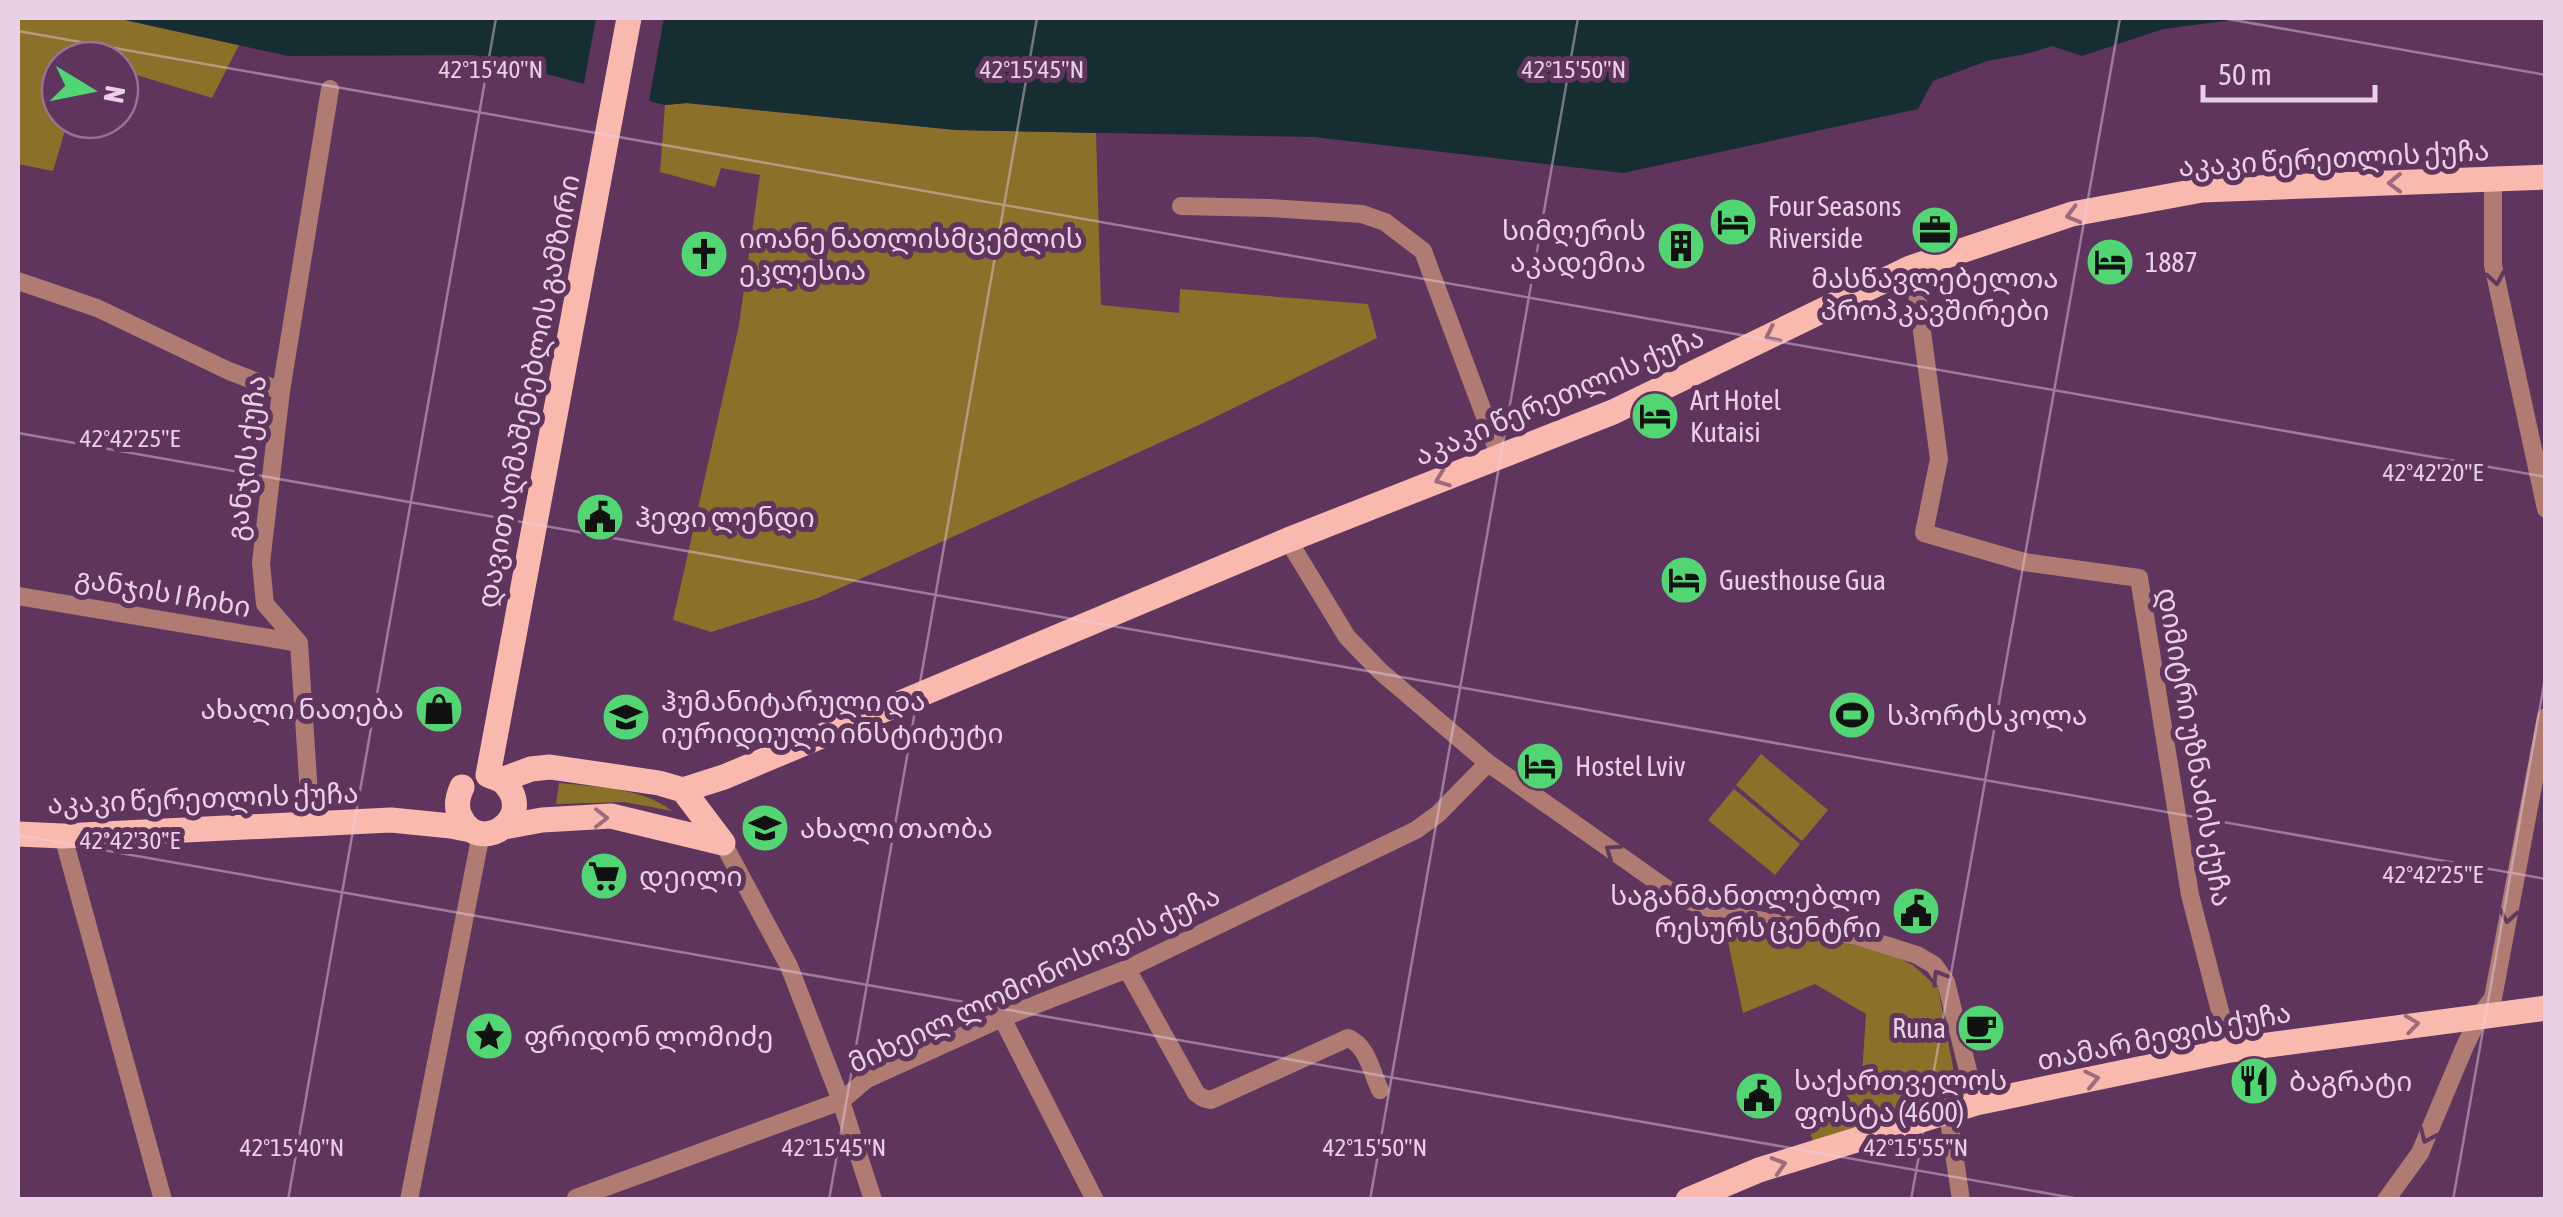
<svg xmlns="http://www.w3.org/2000/svg" width="2563" height="1217" font-family="'Asap Condensed','Noto Sans Georgian',sans-serif">
<rect width="100%" height="100%" fill="#5f355d"/>
<path fill="#8a7029" d="M18,18H116L239,45L212,98L120,70V60H60V120H68L53,171L18,164Z
M687,103L956,130L1096,133L1101,305L1179,313L1180,289L1368,304L1377,338L1201,424L818,598L711,632L673,620L739,325L760,175L721,168L715,187L660,172L665,105Z
M1761,754L1828,810L1802,841L1736,785Z
M559,783C596,787 641,787 672,811L624,802L556,804Z
M1734,789L1800,844L1775,875L1708,820Z
M1724,923L1879,949L1913,965L1938,988L1959,1099L1813,1141L1804,1116L1839,1106L1862,1075L1866,1014L1815,984L1743,1013Z"/>
<path fill="#162d31" d="M116,18H2248L2163,29L2082,56L2052,46L2026,54L1987,61L1933,81L1918,109L1623,173L1314,137L956,130L687,103L665,105L474,55L288,56Z"/>
<path fill="#5f355d" d="M596,18H664L648,106L583,89Z"/>
<g fill="none" stroke-linecap="round" stroke-linejoin="round">
<path stroke="#af7b73" stroke-width="18" d="M2493,181V265L2546,509
M1181,206L1269,208L1362,214L1385,222L1423,251L1500,457
M1910,268L1915,279L1939,459L1924,533L2024,562L2139,578L2190,895L2230,1050
M18,281L97,308L229,371L281,391
M1288,540L1347,637L1381,672L1488,763L1677,896L1727,915L1857,936L1917,955L1934,965L1946,982L1976,1103
M18,596L299,643
M311,825L299,643L265,604L261,563L281,391L330,89
M63,836L163,1200
M723,843L789,966L841,1101L873,1200
M1127,969L1196,1093L1203,1098L1211,1100L1348,1038C1367,1045 1372,1073 1380,1090
M1002,1018L1095,1200
M1948,1114L1961,1200
M576,1198L841,1101L867,1079L1002,1018L1127,969L1416,830L1438,814L1488,763
M409,1200L481,834
M2386,1200L2420,1153L2465,1046L2480,1015L2493,998L2546,717"/>
<path stroke="#f9b9af" stroke-width="25" d="M488,775L501,780L531,769L550,767L659,783L683,790L724,777L1288,540L1613,412L1910,268L2072,214L2202,190L2546,177
M488,775L629,18
M462,787C457,798 455,808 461,818C481,858 541,814 501,780
M683,790L723,843
M504,827L542,820L611,816L723,843
M18,834L63,836L391,820L451,826L471,830
M1688,1200L1759,1170L1976,1103L2230,1050L2546,1008"/>
</g>
<defs><path id="oneway-chevron" d="M-2-3.5L2.5 0L-2 3.5" fill="none" stroke-width="1.6" stroke-linecap="round" stroke-linejoin="round" transform="scale(2.5)"/></defs>
<g stroke="#9d6a7e">
<use href="#oneway-chevron" transform="translate(2395 183) rotate(179)"/>
<use href="#oneway-chevron" transform="translate(2073 215) rotate(165)"/>
<use href="#oneway-chevron" transform="translate(1772 335) rotate(154)"/>
<use href="#oneway-chevron" transform="translate(1442 479) rotate(159)"/>
<use href="#oneway-chevron" transform="translate(601 818)"/>
<use href="#oneway-chevron" transform="translate(2412 1024) rotate(-8)"/>
<use href="#oneway-chevron" transform="translate(2092 1079) rotate(-12)"/>
<use href="#oneway-chevron" transform="translate(1779 1165) rotate(-17)"/>
</g>
<g stroke="#63385e">
<use href="#oneway-chevron" transform="translate(2496 278) rotate(80)"/>
<use href="#oneway-chevron" transform="translate(1612 851) rotate(-145)"/>
<use href="#oneway-chevron" transform="translate(2508 916) rotate(100)"/>
<use href="#oneway-chevron" transform="translate(1939 977) rotate(-122)"/>
<use href="#oneway-chevron" transform="translate(2427 1136) rotate(114)"/>
</g>
<path fill="none" stroke="#e9d0e7" stroke-width="2.5" stroke-opacity="0.45" d="M2222,18L2546,75M18,31L2546,477M18,433L2546,879M18,835L2085,1200M288,1200L496,18M829,1200L1037,18M1370,1200L1578,18M1911,1200L2120,18M2453,1200L2546,673"/>
<defs>
<g id="hotel-disc" transform="scale(2.5)"><circle r="9.5" fill="#52d673" stroke="#5f355d"/><path d="M-6-4.5h1.5V1H6V5H4.5V3h-9V5H-6ZM-4 0a1.8 1.8 0 1 1 3.6 0ZM.5 0V-2.5h3Q6-2.5 6 0Z" fill="#111"/></g>
<g id="office-disc" transform="scale(2.5)"><circle r="9.5" fill="#52d673" stroke="#5f355d"/><path d="M-6-3h4V-5.5h4V-3h4V5H-6ZM-1-4.5V-3h2v-1.5ZM-6 0V1H6V0Z" fill="#111"/></g>
<g id="building-disc" transform="scale(2.5)"><circle r="9.5" fill="#52d673" stroke="#5f355d"/><path d="M-4-6H4V6H1V3H-1V6H-4ZM-2.5-4.3h1.7v1.8h-1.7ZM.8-4.3h1.7v1.8H.8ZM-2.5-1h1.7V.8h-1.7ZM.8-1h1.7V.8H.8Z" fill="#111"/></g>
<g id="church-disc" transform="scale(2.5)"><circle r="9.5" fill="#52d673" stroke="#5f355d"/><path d="M-1.2-6h2.4v3.5h3.3v2.4h-3.3V6h-2.4V-.1h-3.3v-2.4h3.3Z" fill="#111"/></g>
<g id="civic-disc" transform="scale(2.5)"><circle r="9.5" fill="#52d673" stroke="#5f355d"/><path d="M-.6-6.5H3V-4.5H.6V-3L4-1V1h2V6H-6V1h2V-1L-.6-3ZM-1.2 2.5V6h2.4V2.5Z" fill="#111"/></g>
<g id="shop-disc" transform="scale(2.5)"><circle r="9.5" fill="#52d673" stroke="#5f355d"/><path d="M-5-2.5h2.3a2.7 3.5 0 0 1 5.4 0H5L5.5 6h-11ZM-1.5-2.5h3a1.5 2.3 0 0 0-3 0Z" fill="#111"/></g>
<g id="stadium-disc" transform="scale(2.5)"><circle r="9.5" fill="#52d673" stroke="#5f355d"/><path d="M0-5a6.5 5 0 1 0 0 10a6.5 5 0 1 0 0-10ZM-3.5-1.8h7v3.6h-7Z" fill="#111"/></g>
<g id="university-disc" transform="scale(2.5)"><circle r="9.5" fill="#52d673" stroke="#5f355d"/><path d="M0-5L7-2L0 1L-7-2ZM-4 1L0 2.5L4 1V4Q0 6-4 4Z" fill="#111"/></g>
<g id="supermarket-disc" transform="scale(2.5)"><circle r="9.5" fill="#52d673" stroke="#5f355d"/><path d="M-6-5.5h2.5l.6 2H6L4.5 2H-2.5L-4.4-4H-6ZM-1.5 3.2a1.3 1.3 0 1 0 .1 0ZM3 3.2a1.3 1.3 0 1 0 .1 0Z" fill="#111"/></g>
<g id="cafe-disc" transform="scale(2.5)"><circle r="9.5" fill="#52d673" stroke="#5f355d"/><path d="M-5.5-4.5H6V0H3Q3 3.5 0 3.5H-2.5Q-5.5 3.5-5.5 0ZM3-3.2v2h1.7v-2ZM-6 4.5H4V6H-6Z" fill="#111"/></g>
<g id="sight-disc" transform="scale(2.5)"><circle r="9.5" fill="#52d673" stroke="#5f355d"/><path d="M0-6L1.8-2.2L6-1.7L2.9 1.2L3.7 5.4L0 3.3L-3.7 5.4L-2.9 1.2L-6-1.7L-1.8-2.2Z" fill="#111"/></g>
<g id="restaurant-disc" transform="scale(2.5)"><circle r="9.5" fill="#52d673" stroke="#5f355d"/><path d="M-5-6h1v4h1v-4h1v4h1v-4h1v5L-1.5 .5V6h-2V.5L-5-1ZM5-6V6H3V1.5H1.5Q1.5-4 5-6Z" fill="#111"/></g>
</defs>
<g fill-rule="evenodd">
<use href="#hotel-disc" x="1733" y="222"/>
<use href="#office-disc" x="1935" y="230"/>
<use href="#building-disc" x="1681" y="246"/>
<use href="#church-disc" x="704" y="254"/>
<use href="#hotel-disc" x="2110" y="262"/>
<use href="#hotel-disc" x="1655" y="416"/>
<use href="#civic-disc" x="600" y="517"/>
<use href="#hotel-disc" x="1684" y="580"/>
<use href="#shop-disc" x="439" y="709"/>
<use href="#stadium-disc" x="1852" y="715"/>
<use href="#university-disc" x="626" y="717"/>
<use href="#hotel-disc" x="1540" y="766"/>
<use href="#university-disc" x="765" y="828"/>
<use href="#supermarket-disc" x="604" y="876"/>
<use href="#civic-disc" x="1916" y="911"/>
<use href="#cafe-disc" x="1981" y="1028"/>
<use href="#sight-disc" x="489" y="1036"/>
<use href="#restaurant-disc" x="2254" y="1081"/>
<use href="#civic-disc" x="1759" y="1096"/>
</g>
<g text-anchor="middle" stroke-width="10" stroke-linejoin="round" paint-order="stroke">
<g font-size="28" fill="#e9d0e7" stroke="#5f355d">
<text transform="translate(2334 158) rotate(-3)" y="10">აკაკი წერეთლის ქუჩა</text>
<text transform="translate(528 391) rotate(-79)" y="10">დავით აღმაშენებლის გამზირი</text>
<text transform="translate(1559 396) rotate(-23)" y="10">აკაკი წერეთლის ქუჩა</text>
<text transform="translate(246 458) rotate(-83)" y="10">განჯის ქუჩა</text>
<text transform="translate(163 592) rotate(10)" y="10">განჯის I ჩიხი</text>
<text transform="translate(2195 747) rotate(80)" y="10">დიმიტრი უზნაძის ქუჩა</text>
<text transform="translate(203 798) rotate(-2)" y="10">აკაკი წერეთლის ქუჩა</text>
<text transform="translate(1034 979) rotate(-25)" y="10">მიხეილ ლომონოსოვის ქუჩა</text>
<text transform="translate(2164 1036) rotate(-11)" y="10">თამარ მეფის ქუჩა</text>
</g>
<g font-size="28" fill="#e9d0e7" stroke="#5f355d" text-anchor="start">
<text x="1768" y="216">Four Seasons<tspan x="1768" dy="32">Riverside</tspan></text>
<text x="1646" y="240" text-anchor="end">სიმღერის<tspan x="1646" dy="32">აკადემია</tspan></text>
<text x="739" y="248">იოანე ნათლისმცემლის<tspan x="739" dy="32">ეკლესია</tspan></text>
<text x="2145" y="272">1887</text>
<text x="1935" y="288" text-anchor="middle">მასწავლებელთა<tspan x="1935" dy="32">პროპკავშირები</tspan></text>
<text x="1690" y="410">Art Hotel<tspan x="1690" dy="32">Kutaisi</tspan></text>
<text x="635" y="527">ჰეფი ლენდი</text>
<text x="1719" y="590">Guesthouse Gua</text>
<text x="661" y="711">ჰუმანიტარული და<tspan x="661" dy="32">იურიდიული ინსტიტუტი</tspan></text>
<text x="404" y="719" text-anchor="end">ახალი ნათება</text>
<text x="1887" y="725">სპორტსკოლა</text>
<text x="1575" y="776">Hostel Lviv</text>
<text x="800" y="838">ახალი თაობა</text>
<text x="639" y="886">დეილი</text>
<text x="1881" y="905" text-anchor="end">საგანმანთლებლო<tspan x="1881" dy="32">რესურს ცენტრი</tspan></text>
<text x="1946" y="1038" text-anchor="end">Runa</text>
<text x="524" y="1046">ფრიდონ ლომიძე</text>
<text x="1794" y="1090">საქართველოს<tspan x="1794" dy="32">ფოსტა (4600)</tspan></text>
<text x="2289" y="1091">ბაგრატი</text>
</g>
</g>
<g font-size="25" text-anchor="middle" fill="#e9d0e7" stroke="#5f355d" stroke-width="10" stroke-linejoin="round" paint-order="stroke">
<text x="491" y="78">42°15'40"N</text>
<text x="1032" y="78">42°15'45"N</text>
<text x="1574" y="78">42°15'50"N</text>
<text x="130" y="447">42°42'25"E</text>
<text x="2433" y="481">42°42'20"E</text>
<text x="130" y="849">42°42'30"E</text>
<text x="2433" y="883">42°42'25"E</text>
<text x="292" y="1156">42°15'40"N</text>
<text x="834" y="1156">42°15'45"N</text>
<text x="1375" y="1156">42°15'50"N</text>
<text x="1916" y="1156">42°15'55"N</text>
</g>
<rect width="2563" height="1217" fill="none" stroke="#e9d0e7" stroke-width="40"/>
<g transform="translate(90 90) rotate(100)"><circle r="48" fill="#5f355d" stroke="#967394" stroke-width="2.5"/>
<path d="M0-8L18 38L0 25L-18 38Z" fill="#52d673"/>
<text y="-15" font-size="28" font-weight="bold" text-anchor="middle" fill="#e9d0e7">N</text>
</g>
<path d="M2203 85v15h172v-15" fill="none" stroke="#e9d0e7" stroke-width="5"/>
<text x="2218" y="85" font-size="30" fill="#e9d0e7" stroke="#5f355d" stroke-width="8" paint-order="stroke">50 m</text>
</svg>
